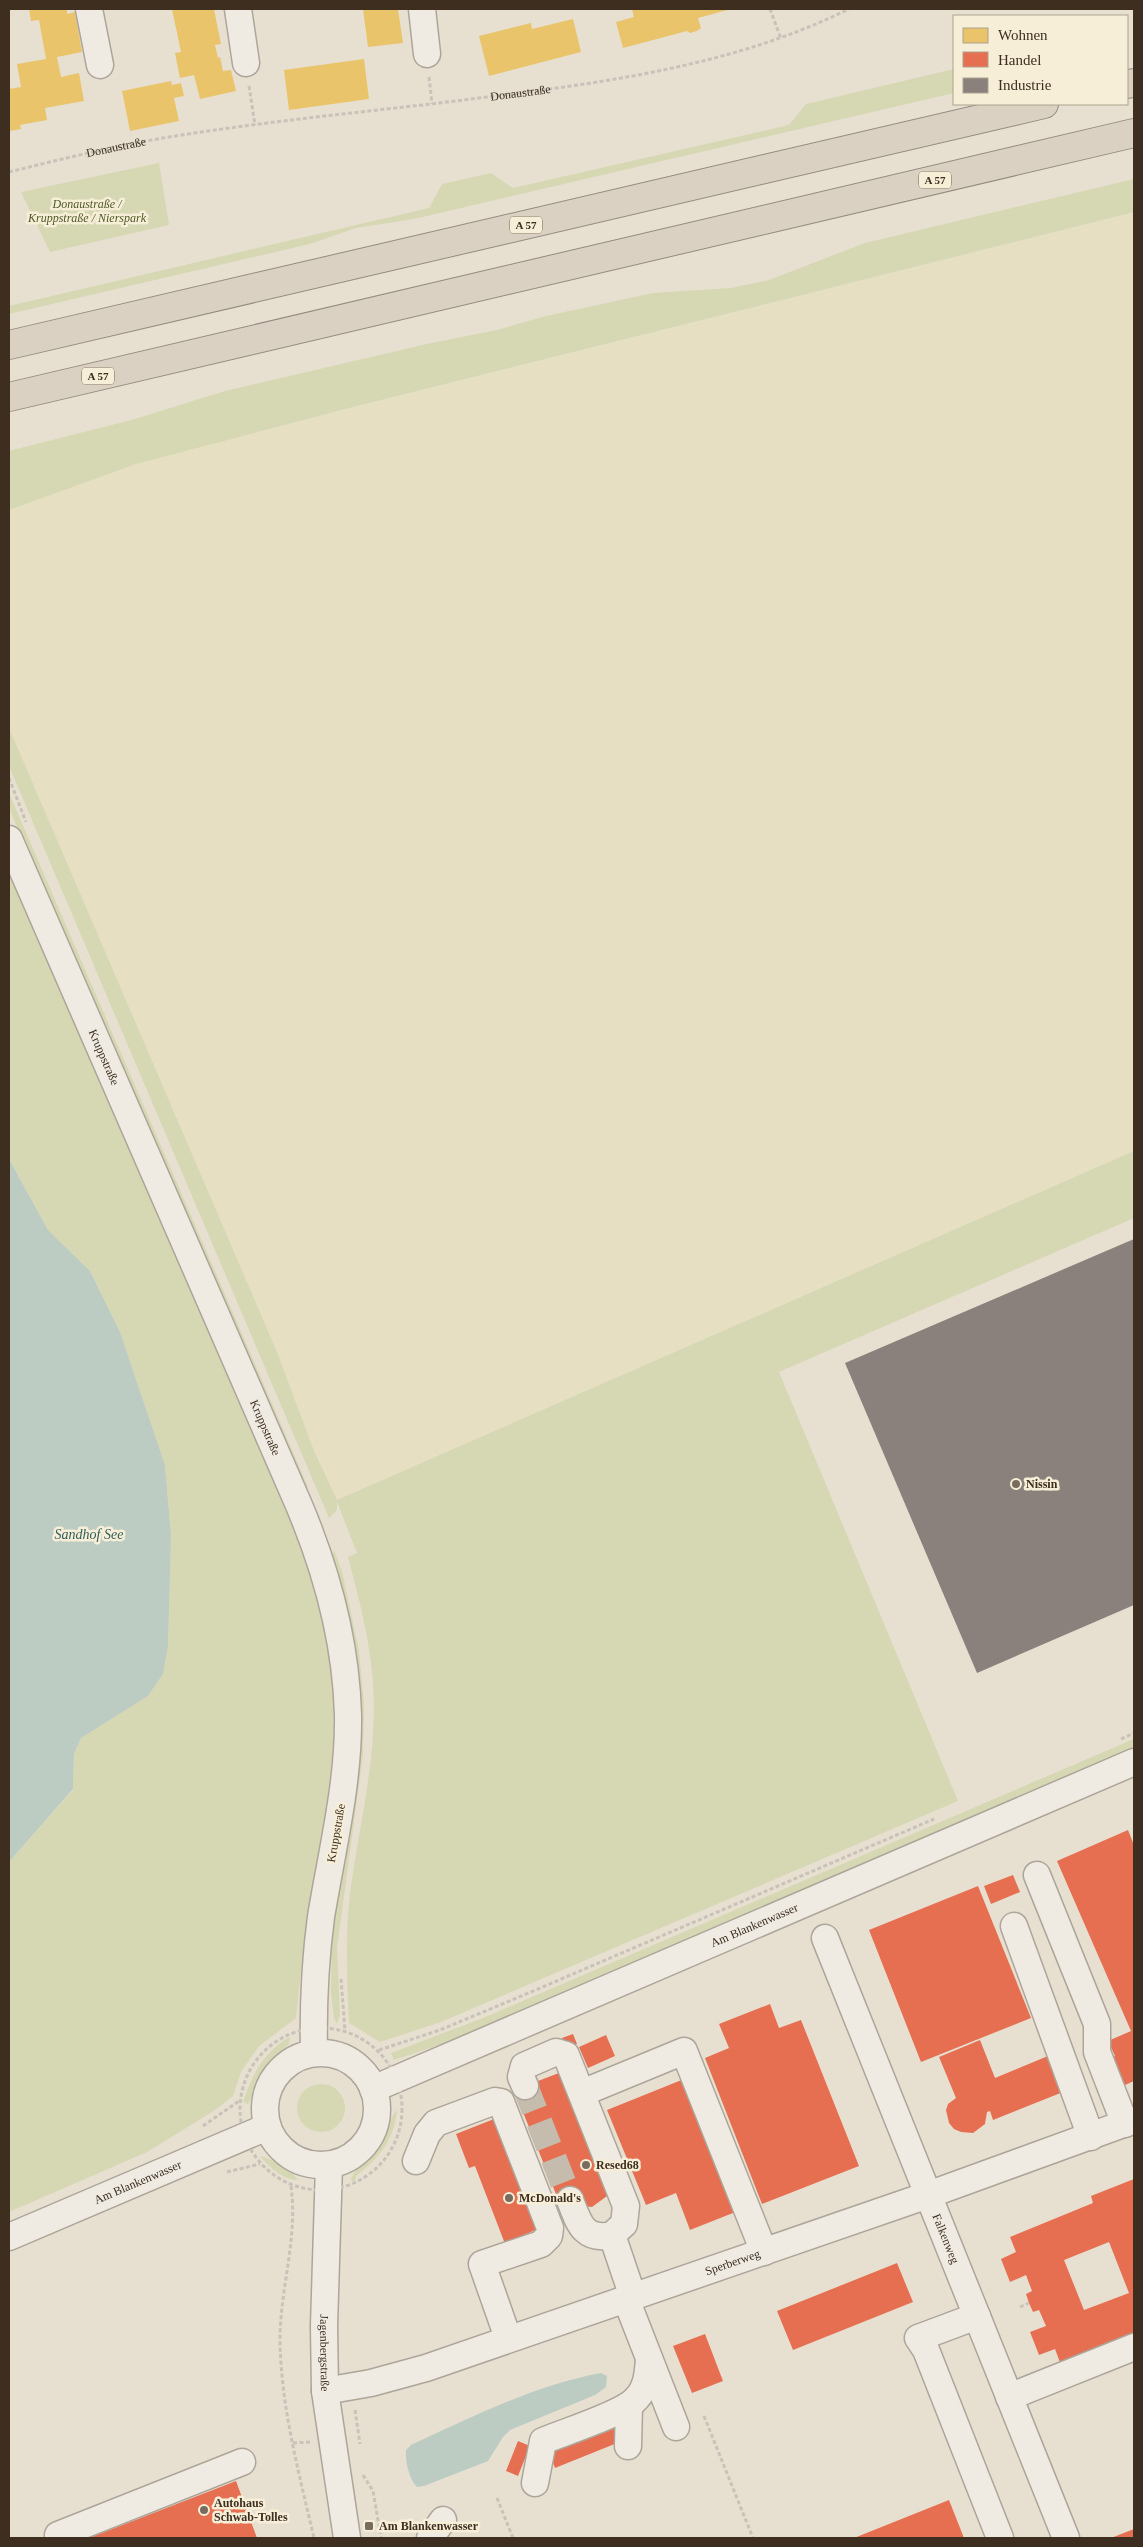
<svg xmlns="http://www.w3.org/2000/svg" width="1143" height="2547" font-family="Georgia,serif">
<rect width="100%" height="100%" fill="#e7e0d1"/>
<path fill="#e6dfc2" d="M1134,212V1151L337,1500L314,1451L277,1352L9,728V510L136,464L341,410Z"/>
<path fill="#d6d7b3" d="M954,69V93L414,219L356,228L310,244L9,314V306L429,208L442,184L491,173L513,188L789,125L806,104Z
M159,163L169,225L50,252L21,192Z
M1134,179V212L341,410L136,464L9,510V451L135,419L225,391L427,344L497,330L546,316L653,293L731,288L769,280L865,243Z
M9,728L277,1352L314,1451L337,1500L1134,1151V1218L779,1372L958,1801L441,2022L380,2042L349,2023C347,1980 345,1937 350,1894C359,1823 378,1757 373,1684C370,1640 359,1599 348,1557L357,1553L337,1502V1510L329,1518L9,766Z
M9,793L308,1487L304,1488L76,967L9,808Z
M9,866L304,1549L326,1621L334,1688L333,1748L326,1813L307,1915L296,2018L259,2046L241,2072L233,2096L212,2112L147,2152L9,2212V1862L73,1790L74,1754L81,1738L148,1696L163,1674L168,1647L171,1536L165,1465L120,1332L90,1271L48,1230L9,1159Z
M334,1550L342,1571L359,1651L364,1703L363,1755L337,1948L340,2015L337,2024L334,2018L331,1993L332,1940L340,1881L332,1558Z
M1134,1739V1750L454,2040L394,2060L391,2053L483,2018Z
M290,2037L289,2044L268,2065L248,2104L243,2102C252,2075 264,2051 290,2037Z
M297 2108a24 24 0 1 1 48 0a24 24 0 1 1-48 0Z
M397,2110C394,2141 379,2158 356,2176L355,2181H352L351,2178C358,2166 367,2158 376,2148C384,2136 387,2122 397,2110Z
M260,2156C277,2161 288,2166 298,2180C283,2180 269,2167 260,2156Z"/>
<path fill="#bcccc2" d="M9,1159L48,1230L90,1271L120,1332L165,1465L171,1536L168,1647L163,1674L148,1696L81,1738L74,1754L73,1789L9,1862Z
M601,2373L607,2376L606,2387L595,2395L510,2430L503,2437L488,2461L424,2486L417,2487C409,2479 405,2461 406,2450L411,2445C472,2417 535,2385 601,2373Z"/>
<path fill="#e9c46a" d="M29,9H67V14L75,12L82,52L57,57L61,77L79,73L84,101L45,108L47,120L20,125L21,129L9,131V89L21,87L17,64L46,59L39,20L31,21Z
M172,9H214L221,44L215,45L218,58L220,57L223,71L231,70L236,91L200,99L194,75L180,78L175,53L181,52Z
M363,9H398L403,43L368,47Z
M632,9H731L698,18L701,28L697,31L690,33L687,31L623,48L616,22L634,17Z
M573,19L581,52L489,76L479,36L531,23L532,29Z
M364,59L369,99L289,110L284,70Z
M171,81L172,85L181,83L184,96L174,98L179,121L130,131L122,91Z"/>
<path fill="#e76f51" fill-rule="evenodd" d="M1128,1830L1134,1845V2081L1123,2086L1111,2058L1115,2056L1108,2041L1131,2031L1057,1861Z
M1013,1875L1020,1892L991,1904L984,1886Z
M978,1886L1031,2018L921,2062L869,1930Z
M770,2004L779,2028L801,2020L859,2166L762,2204L705,2058L729,2048L719,2024Z
M573,2034L577,2044L566,2048L562,2038Z
M606,2035L615,2056L588,2068L579,2047Z
M980,2040L995,2078L1048,2056L1063,2092L993,2120L990,2111L987,2112L985,2124L973,2133L961,2132L954,2129L949,2123L946,2110L948,2104L956,2098L939,2057Z
M559,2073L607,2196L592,2207L560,2204L514,2090Z
M689,2077L738,2211L690,2230L676,2193L646,2205L607,2110Z
M499,2117L542,2227L524,2235L527,2241L507,2249L475,2166L469,2168L456,2134Z
M1134,2179V2335L1061,2365L1055,2349L1039,2355L1030,2332L1046,2326L1039,2310L1033,2312L1029,2303L1026,2294L1032,2291L1026,2275L1010,2282L1001,2259L1016,2252L1010,2237L1093,2203L1091,2196ZM1109,2242L1129,2293L1084,2310L1064,2260Z
M897,2263L913,2302L793,2350L777,2311Z
M705,2334L723,2381L692,2393L673,2346Z
M627,2409L637,2435L555,2468L545,2442Z
M518,2441L530,2446L518,2476L506,2471Z
M236,2481L257,2538H89Z
M949,2500L964,2538H854Z
M1134,2529V2538H1111Z"/>
<path fill="#8a817c" d="M1134,1239V1605L977,1673L845,1363Z"/>
<g fill="none" stroke-linecap="round" stroke-linejoin="round">
<path stroke="#c5bcae" stroke-width="26" stroke-dasharray="26 13" stroke-linecap="butt" d="M525,2086L570,2200"/>
<g stroke="#ada599" stroke-width="29">
<g id="minor">
<path d="M89,9L100,65"/>
<path d="M238,9L246,63"/>
<path d="M422,9L427,54"/>
<path id="s2" d="M9,839L298,1503C327,1571 346,1640 348,1715C349,1783 332,1850 321,1917C315,1962 313,2008 314,2053"/>
<path d="M1037,1875L1097,2024V2052L1125,2124"/>
<path d="M1014,1926L1091,2137"/>
<path id="s3" d="M825,1938L1066,2538"/>
<circle cx="321" cy="2109" r="56"/>
<path d="M525,2086L521,2077L524,2066L556,2052L566,2055L626,2206L624,2224L612,2235C583,2241 579,2223 570,2200"/>
<path id="s4" d="M373,2089L1134,1762"/>
<path d="M582,2093L684,2051L764,2252"/>
<path d="M416,2161L427,2134L436,2123L495,2101L501,2102L550,2228L549,2236L541,2244L482,2264L508,2338"/>
<path id="s5" d="M329,2165L324,2326L325,2391L347,2538"/>
<path d="M612,2235L633,2297"/>
<path id="s6" d="M9,2237L267,2127"/>
<path d="M626,2299L676,2427"/>
<path d="M977,2316L918,2338L926,2350L1000,2538"/>
<path id="s7" d="M325,2391L371,2383L426,2368L928,2195L1134,2120"/>
<path d="M1009,2397L1134,2347"/>
<path d="M628,2446L629,2406"/>
<path d="M535,2483L543,2441C564,2432 623,2414 636,2399C647,2388 648,2373 649,2359"/>
<path d="M59,2538L58,2535L242,2462"/>
<path d="M430,2538L443,2520"/>
</g>
</g>
<g stroke="#928b80" stroke-width="30">
<path id="highway" d="M1127,84L1134,83
M9,345L1044,104
M9,397L1134,133"/>
</g>
<g stroke="#c8c2b9" stroke-width="3" stroke-dasharray="4 2.5" stroke-linecap="butt">
<path d="M770,9L781,39"/>
<path d="M429,77L432,104"/>
<path d="M249,86L255,125"/>
<path id="s1" d="M9,172C62,159 115,146 169,137C256,123 343,114 431,104C574,86 718,73 849,9"/>
<path d="M9,778L26,822"/>
<path d="M1121,1739L1134,1733"/>
<path d="M341,1979L345,2031"/>
<circle cx="321" cy="2109" r="81"/>
<path d="M379,2050L440,2030L538,1989L934,1819"/>
<path d="M203,2126L239,2101"/>
<path d="M227,2172L260,2164"/>
<path d="M291,2186C298,2236 281,2286 280,2336C280,2404 299,2473 314,2538"/>
<path d="M1020,2307L1029,2303"/>
<path d="M355,2410L360,2444"/>
<path d="M704,2416L753,2538"/>
<path d="M293,2443L310,2442"/>
<path d="M363,2475L373,2491L381,2538"/>
<path d="M497,2498L513,2538"/>
</g>
<use href="#minor" stroke="#efebe3" stroke-width="26"/>
<use href="#highway" stroke="#dad1c2" stroke-width="28"/>
</g>
<g fill="#786c5e" stroke="#f7eed8" stroke-width="2">
<circle cx="1016" cy="1484" r="5"/>
<circle cx="586" cy="2165" r="5"/>
<circle cx="509" cy="2198" r="5"/>
<circle cx="204" cy="2510" r="5"/>
<rect x="364" y="2521" width="10" height="10" rx="2.5"/>
</g>
<g text-anchor="middle" stroke-width="5" stroke-linejoin="round" paint-order="stroke">
<g fill="#f7eed8" stroke="#756857" stroke-width="1">
<rect x="919" y="171.5" width="32" height="17" rx="4"/>
<rect x="510" y="216.5" width="32" height="17" rx="4"/>
<rect x="82" y="367.5" width="32" height="17" rx="4"/>
</g>
<g font-size="11" font-weight="bold" fill="#3d2e20">
<text x="935" y="184">A 57</text>
<text x="526" y="229">A 57</text>
<text x="98" y="380">A 57</text>
</g>
<g font-size="12" fill="#3d2e20" stroke="#f7eed8">
<text dy="4" stroke="none"><textPath href="#s1" startOffset="518">Donaustraße</textPath></text>
<text dy="4" stroke="none"><textPath href="#s1" startOffset="110">Donaustraße</textPath></text>
<text dy="4" stroke="none"><textPath href="#s2" startOffset="238">Kruppstraße</textPath></text>
<text dy="4" stroke="none"><textPath href="#s2" startOffset="642">Kruppstraße</textPath></text>
<text transform="translate(336 1833) rotate(-80)" y="4">Kruppstraße</text>
<text dy="4" stroke="none"><textPath href="#s4" startOffset="415">Am Blankenwasser</textPath></text>
<text dy="4" stroke="none"><textPath href="#s6" startOffset="140">Am Blankenwasser</textPath></text>
<text dy="4" stroke="none"><textPath href="#s3" startOffset="324">Falkenweg</textPath></text>
<text dy="4" stroke="none"><textPath href="#s7" startOffset="428">Sperberweg</textPath></text>
<text dy="4" stroke="none"><textPath href="#s5" startOffset="188">Jagenbergstraße</textPath></text>
</g>
<g font-size="12" font-style="italic" fill="#4d5a26" stroke="#f7eed8">
<text x="87" y="208">Donaustraße /<tspan x="87" dy="14">Kruppstraße / Nierspark</tspan></text>
</g>
<g font-size="12" font-weight="bold" fill="#3d2e20" stroke="#f7eed8" text-anchor="start">
<text x="1026" y="1488">Nissin</text>
<text x="596" y="2169">Resed68</text>
<text x="519" y="2202">McDonald's</text>
<text x="214" y="2507">Autohaus<tspan x="214" dy="14">Schwab-Tolles</tspan></text>
<text x="379" y="2530">Am Blankenwasser</text>
</g>
<g font-size="14" font-style="italic" fill="#2f5d5a" stroke="#f7eed8">
<text x="89" y="1539">Sandhof See</text>
</g>
</g>
<rect width="1143" height="2547" fill="none" stroke="#3d2e20" stroke-width="20"/>
<rect x="953" y="15" width="175" height="90" fill="#f7eed8" stroke="#ada18e"/>
<rect x="963" y="28" width="25" height="15" fill="#e9c46a" stroke="#ada18e"/>
<text x="998" y="40" font-size="15" fill="#3d2e20">Wohnen</text>
<rect x="963" y="52" width="25" height="15" fill="#e76f51" stroke="#ada18e"/>
<text x="998" y="65" font-size="15" fill="#3d2e20">Handel</text>
<rect x="963" y="78" width="25" height="15" fill="#8a817c" stroke="#ada18e"/>
<text x="998" y="90" font-size="15" fill="#3d2e20">Industrie</text>
</svg>
